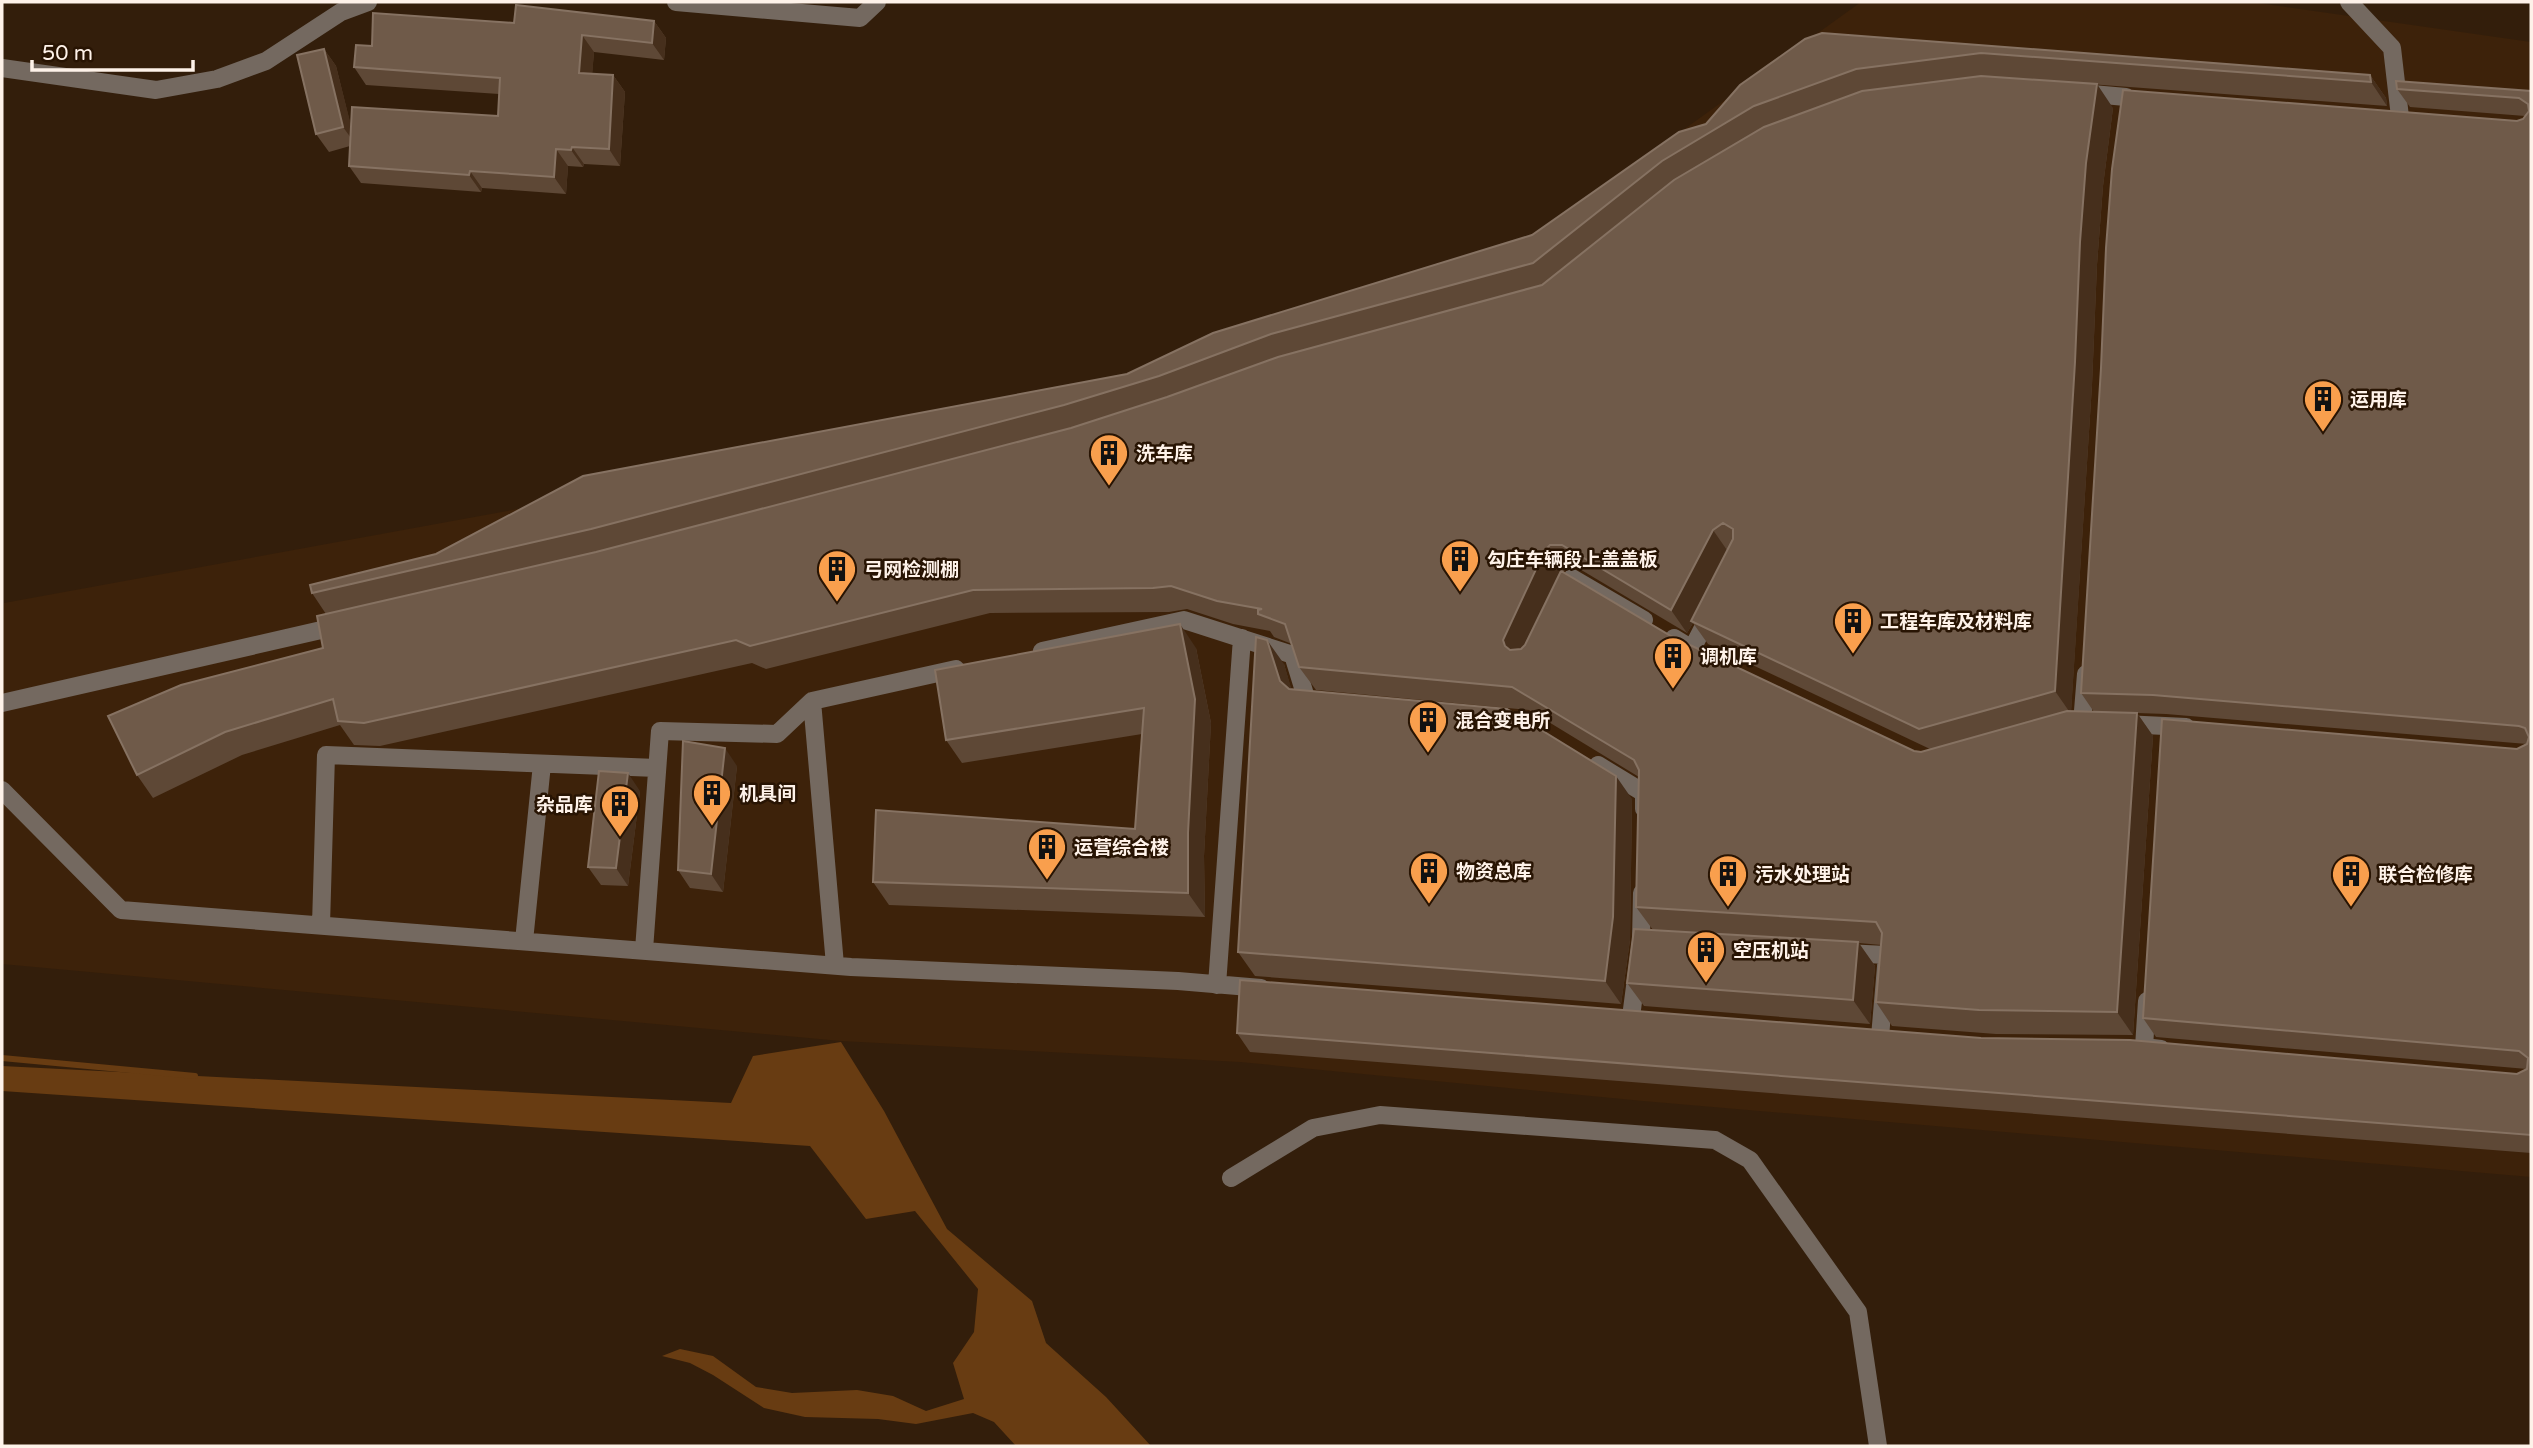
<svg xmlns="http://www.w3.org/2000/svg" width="2533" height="1448" font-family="'Varela Round','Noto Sans SC',sans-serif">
<rect width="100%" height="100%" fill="#331e0b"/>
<path fill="#3d220a" d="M1861,2H2251L2531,42V1177L1643,1101L1240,1062L841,1041L2,964V634L4,603L1059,410L1427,307L1554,223Z"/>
<path fill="#683c12" d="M841,1042L884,1111L947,1229L1032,1301L1046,1343L1106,1397L1151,1446H1016L994,1422L973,1413L916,1424L878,1419L805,1417L764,1408L713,1375L690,1363L662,1356L680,1349L713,1356L756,1387L792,1393L857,1390L893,1396L926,1411L964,1399L953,1363L974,1332L978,1289L915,1211L866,1219L810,1146L2,1091V1066L731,1103L753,1056Z"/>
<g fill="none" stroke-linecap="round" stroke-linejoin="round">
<path stroke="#683c12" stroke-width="6" d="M2,1058L195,1076"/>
<path stroke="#746960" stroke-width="18" d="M676,2L860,18L877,2
M2349,2L2392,48L2400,117
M2,68L156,90L217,79L266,61L341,12L368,2
M2081,93L2126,97
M1563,597L1572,578L1644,620
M1674,638L1692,649L1710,614
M1042,651L1184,620L1293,655L1307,701L1317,702
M2,703L343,625
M2082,723L2086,674
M2123,724L2186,727
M1598,765L1644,793V809
M2,790L121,910L851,967L1178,981L1261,988
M321,925L326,755L657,768
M524,941L542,764
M644,950L660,731L777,734L812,701
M1844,953L1887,955L1880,1037
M835,965L812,701L956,669
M1217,985L1242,638
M2147,1001L2144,1047L2161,1049
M1631,1017L1641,941L1642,893
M1231,1178L1313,1128L1380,1115L1715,1140L1750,1160L1858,1312L1878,1446"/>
</g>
<path fill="#5e4836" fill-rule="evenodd" d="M654,21L666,38L664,60L594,52L592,74L613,75L625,92L620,166L584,164L583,167L568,166L566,194L482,188L481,192L361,183L349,166L350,146L329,152L316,134L324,49L336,66L351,127L498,116L499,94L366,85L354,67L372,46L514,23Z
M1805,39L2370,75L2386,98L2387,106L1994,77L2113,108L2103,186L2097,265L2092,385L2071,711L2094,712L2081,693L2517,121L2523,119L2525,116L2410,107L2397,89L2531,91V1153L1250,1052L1237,1033L1981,1038L2517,1074L2527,1069L2156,1037L2143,1018L2517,749L2527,744L2166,714L2137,713L2153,736L2133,1035L1996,1034L1892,1026L1876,1002L1881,945L1859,943L1875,966L1870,1024L1644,1006L1627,983L1653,930L1636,907L1639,777L1529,710L1316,690L1299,667L1292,644L1274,637L1270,631L1233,624L1187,609L1169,612L990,613L766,669L752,663L380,746L354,745L340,725L242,755L153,798L137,775L323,648L326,614L312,593L436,554L1127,374L1532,235L1706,124ZM1567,568H1578L1687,633L1693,623L1708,644L1930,749L1921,752L1914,751L1671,636L1563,572Z
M1196,648L1211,723L1204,856L1205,917L889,905L873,882L1135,829L1142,734L962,763L946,740Z
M1284,664L1291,689L1632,799L1630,940L1621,1004L1255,976L1238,952Z
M737,766L723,892L690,888L678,870Z
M640,791L628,886L601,885L588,867Z"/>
<path fill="#462f1c" d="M654,21L666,38L664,60L652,43Z
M582,35L594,52L591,90L579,73Z
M324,49L336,66L356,145L343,127Z
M613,75L625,92L620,166L609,149Z
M2370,75L2386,98L2387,106L2371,82Z
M2097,84L2113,108L2103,186L2097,265L2092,385L2071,714L2055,691L2080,242L2086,163Z
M572,147L584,164L583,167L571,150Z
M556,149L568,166L566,194L554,177Z
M470,171L482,188L481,192L469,175Z
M1713,530L1729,553L1691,621L1693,623L1687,633L1671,610Z
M1545,550L1562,573L1520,663L1505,646L1503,640Z
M1180,624L1196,648L1211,723L1204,856L1205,917L1188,893Z
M1267,640L1284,664L1296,704L1280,681Z
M2137,713L2153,736L2133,1035L2117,1012Z
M725,748L737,766L723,892L711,874Z
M628,773L640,791L628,886L616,868Z
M1616,776L1632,799L1630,940L1621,1004L1605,981Z
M1858,942L1875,966L1870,1024L1853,1000Z"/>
<path fill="#6f5a49" stroke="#867262" stroke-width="2" d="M516,5L654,21L652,43L582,35L579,73L613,75L609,149L572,147L571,150L556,149L554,177L470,171L469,175L349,166L352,107L498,116L500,78L354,67L356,45L372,46L373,13L514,23Z
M1822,33L2370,75L2371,82L1981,53L1856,69L1754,106L1662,161L1533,263L1271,334L1159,376L1064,405L591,529L312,593L310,585L436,554L583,476L1127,374L1213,333L1532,235L1679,132L1706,124L1740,85L1805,39Z
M324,49L343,127L316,134L297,55Z
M1981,76L2097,84L2086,163L2080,242L2075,362L2055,691L1919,729L1691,621L1733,539V529L1723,523L1713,530L1671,610L1562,545H1550L1545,550L1503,640L1505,646L1510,650L1521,649L1525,645L1561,571L1671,636L1914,751L1921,752L2067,711L2137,713L2117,1012L1979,1010L1876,1002L1882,933L1876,922L1636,907L1639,770L1634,760L1512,687L1299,667L1285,624L1258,614V610L1262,609L1217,601L1171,586L1153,588L973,590L750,646L736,640L364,723L338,721L333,699L225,732L137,775L108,716L181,685L323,648L317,616L596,552L1071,428L1167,397L1278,357L1542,285L1674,180L1764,127L1862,91Z
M2396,81L2531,91V1135L1237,1033L1240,980L1981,1038L2130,1040L2517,1074L2527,1069L2528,1058L2519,1051L2143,1018L2162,719L2517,749L2527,744L2529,737L2525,728L2519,726L2153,695L2081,693L2101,368L2106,248L2112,169L2123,90L2517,121L2523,119L2529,111L2528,104L2519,98L2397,89Z
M1180,624L1195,699L1188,833V893L873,882L876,810L1135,829L1144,708L946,740L935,670Z
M1256,637L1267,640L1280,681L1289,689L1507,709L1616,776L1613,917L1605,981L1238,952Z
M683,741L725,748L711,874L678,870Z
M599,771L628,773L616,868L588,867Z
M1634,929L1858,942L1853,1000L1627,983Z"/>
<defs>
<g id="building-pin" transform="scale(2.0125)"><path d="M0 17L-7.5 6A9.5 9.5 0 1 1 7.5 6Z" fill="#f99f4d" stroke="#281403"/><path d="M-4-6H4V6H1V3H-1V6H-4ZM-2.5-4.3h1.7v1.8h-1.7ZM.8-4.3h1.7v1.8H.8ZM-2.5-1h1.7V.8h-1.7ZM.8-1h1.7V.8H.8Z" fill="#111"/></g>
</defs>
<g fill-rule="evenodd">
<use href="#building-pin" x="2323" y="399"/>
<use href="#building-pin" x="1109" y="453"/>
<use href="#building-pin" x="1460" y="559"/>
<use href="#building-pin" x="837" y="569"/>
<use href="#building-pin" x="1853" y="621"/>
<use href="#building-pin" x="1673" y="656"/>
<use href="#building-pin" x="1428" y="720"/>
<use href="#building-pin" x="712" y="793"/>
<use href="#building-pin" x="620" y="804"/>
<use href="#building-pin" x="1047" y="847"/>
<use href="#building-pin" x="1429" y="871"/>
<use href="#building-pin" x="1728" y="874"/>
<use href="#building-pin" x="2351" y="874"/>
<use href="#building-pin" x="1706" y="950"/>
</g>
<g text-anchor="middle" stroke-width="5" stroke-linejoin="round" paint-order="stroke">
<g font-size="19" font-weight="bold" fill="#fef2e9" stroke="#281403" text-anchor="start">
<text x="2350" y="406">运用库</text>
<text x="1136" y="460">洗车库</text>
<text x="1487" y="566">勾庄车辆段上盖盖板</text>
<text x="864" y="576">弓网检测棚</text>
<text x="1880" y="628">工程车库及材料库</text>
<text x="1700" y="663">调机库</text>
<text x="1455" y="727">混合变电所</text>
<text x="739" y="800">机具间</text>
<text x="593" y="811" text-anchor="end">杂品库</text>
<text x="1074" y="854">运营综合楼</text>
<text x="1456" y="878">物资总库</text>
<text x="1755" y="881">污水处理站</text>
<text x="2378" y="881">联合检修库</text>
<text x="1733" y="957">空压机站</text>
</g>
</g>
<rect width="2533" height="1448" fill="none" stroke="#fef2e9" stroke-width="7"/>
<path d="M32 60v10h161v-10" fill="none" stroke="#fef2e9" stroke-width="3.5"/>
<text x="42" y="60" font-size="21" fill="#fef2e9" stroke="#281403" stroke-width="5" paint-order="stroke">50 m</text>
</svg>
